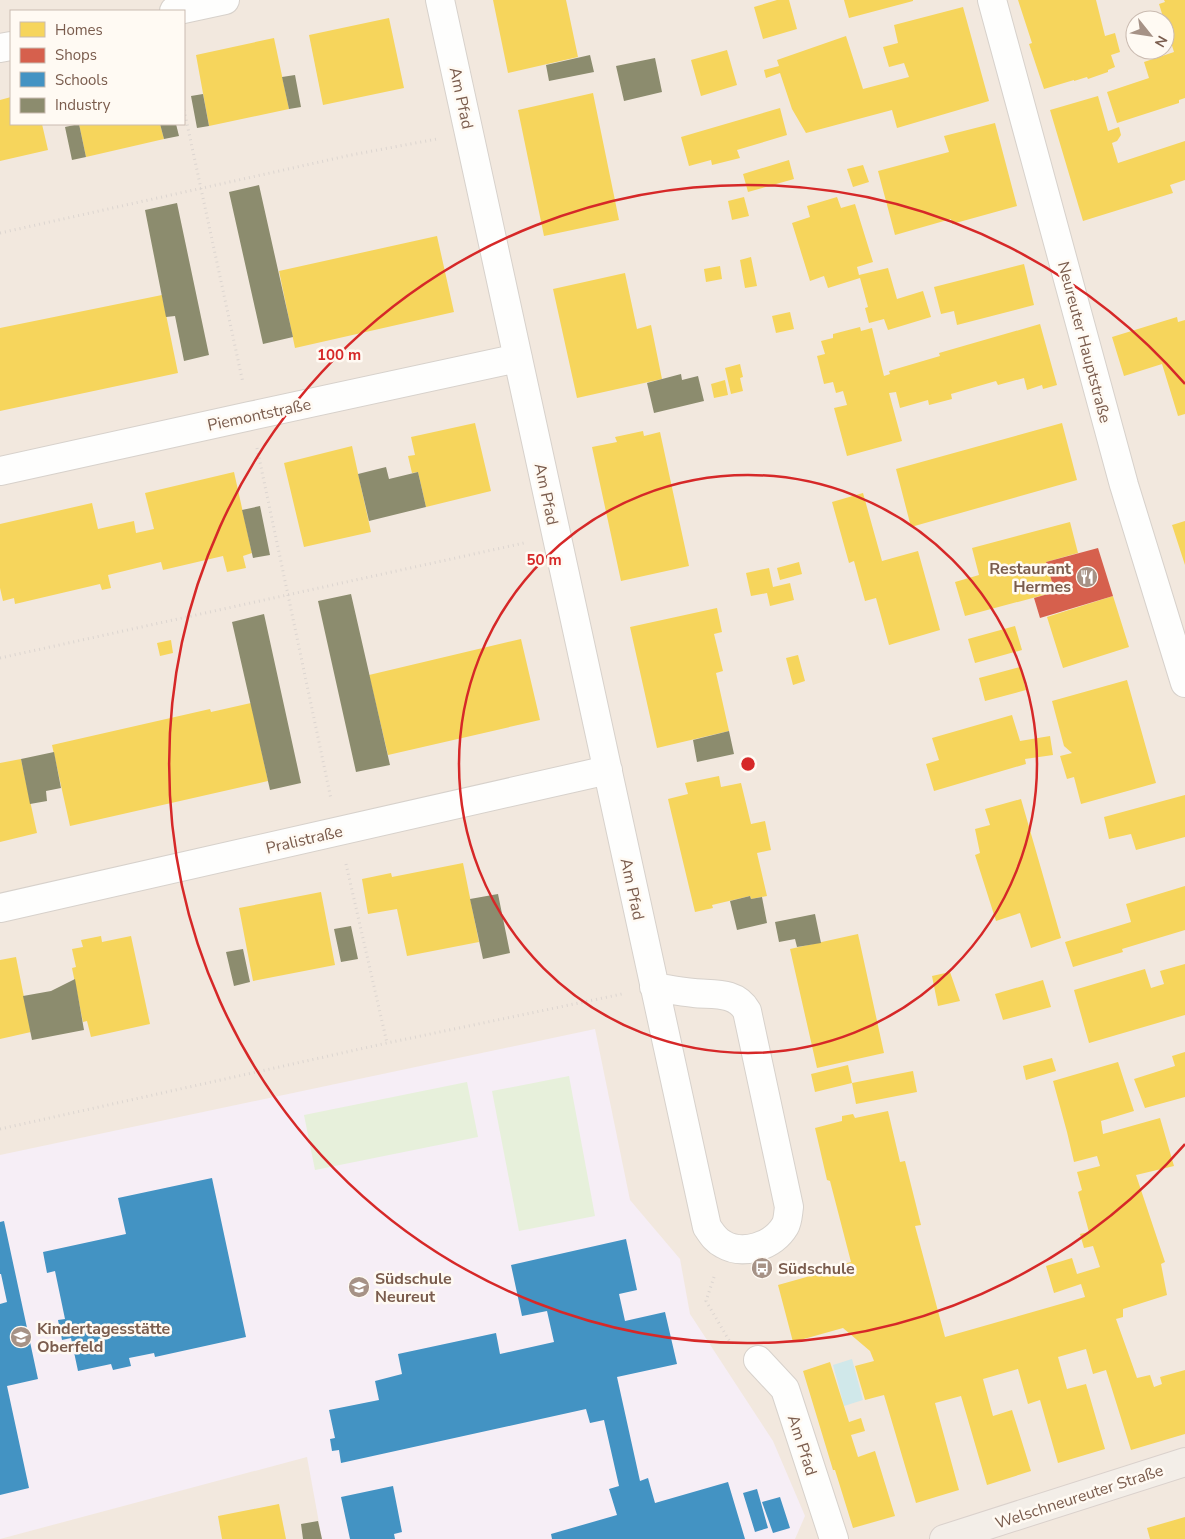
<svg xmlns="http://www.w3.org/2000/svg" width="1185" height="1539" font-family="'Nunito Sans',sans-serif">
<rect width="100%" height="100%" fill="#f9f5f0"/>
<path fill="#f2e8de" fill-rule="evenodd" d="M0,0H1185V1539H0ZM11,11H184V124H11ZM1135,20H1165V50H1135Z"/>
<path fill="#f6eef6" d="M595,1029L630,1200L680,1259L690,1314L773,1441L805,1516L795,1539H322L307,1457L0,1539V1155Z"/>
<path fill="#e7f0db" d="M569,1076L595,1216L519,1231L492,1091Z
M467,1082L478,1137L315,1170L304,1115Z"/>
<path fill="#d0e8ea" d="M852,1359L863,1400L844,1406L833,1365Z"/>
<path fill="#f6d55c" d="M493,0H566L578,57L508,73Z
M777,0H789L797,29L763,39L754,7Z
M844,0H913V1L849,18Z
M1018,0H1096L1105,36L1115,33L1120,52L1111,55L1115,67L1108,70V72L1088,79L1087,77L1074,81V80L1044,89L1029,44L1032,43Z
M1164,0H1185V98L1179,100V103L1117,123L1107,92L1149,78L1144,62L1174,52L1159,4L1165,2Z
M963,7L989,101L897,128L892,110L806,133L792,109L780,73L766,78L764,70L779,66L777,60L846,36L863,89L909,77L904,63L889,67L883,47L898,43L894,25Z
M389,18L404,88L323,105L309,35Z
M274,38L289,109L209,126L196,55Z
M727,50L737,85L701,96L691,60Z
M593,93L619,220L544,236L518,110Z
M1098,96L1108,131L1119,127L1121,135L1117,141L1112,143L1118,163L1185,141V180L1170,185L1173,193L1083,221L1050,110Z
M11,97V124H42L48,150L0,161V100Z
M780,108L787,135L737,150L740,158L712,165L711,160L689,166L681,137Z
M995,123L1017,206L952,224L951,219L895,235L878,171L949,152L944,136Z
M79,124H160L164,139L86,157Z
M789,160L794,179L748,192L743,174Z
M863,165L869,182L853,187L847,169Z
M744,197L749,216L732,220L728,201Z
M837,197L841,208L855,204L873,262L857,267L859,275L888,268L897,299L923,291L931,317L888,330L884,319L869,323L865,308L868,307L860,278L828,288L824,276L810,281L792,223L810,217L807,206Z
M437,236L454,312L295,348L279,271Z
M751,257L757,286L745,288L740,260Z
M1024,264L1034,305L957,325L954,311L941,314L934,287Z
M720,266L722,279L706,282L704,269Z
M625,273L637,329L651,325L662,379L577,398L553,289Z
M162,295L178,373L0,411V328Z
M790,312L794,329L776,333L772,316Z
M1177,317L1178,322L1185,320V414L1178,416L1162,364L1124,376L1112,337Z
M1040,324L1057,385L1043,389L1042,385L1027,390L1024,378L998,385L996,381L951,394L952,399L929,405L928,400L900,408L896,392L889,393L902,441L847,456L834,408L847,405L843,391L836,393L833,382L824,384L817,356L825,354L821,341L833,338V334L860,327L861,331L872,328L884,376L890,374L889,371L940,356L939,353Z
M740,364L743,377L740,378L743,391L731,394L725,368Z
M725,380L728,395L714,398L711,384Z
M475,423L491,491L426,507L418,472L412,473L408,456L415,455L411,437Z
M1062,423L1077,480L911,527L896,469Z
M643,431L644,436L660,432L689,566L621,581L592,447L617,442L615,437Z
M352,446L371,532L304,547L284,463Z
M234,472L252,553L243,556L246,568L227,572L223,556L163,570L161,562L108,575L111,588L102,590L100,584L15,604L14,598L3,601L0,588V524L92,503L98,529L134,521L136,533L154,529L145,493Z
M863,493L882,561L918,551L940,630L889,645L876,598L865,601L854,561L849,563L832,502Z
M1185,521V565L1172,525Z
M1070,522L1078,553L1046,562L1055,592L965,616L955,582L979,575L972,548Z
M799,562L802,574L780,580L777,568Z
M769,568L773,587L790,583L794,600L770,606L767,593L751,596L746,573Z
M1113,596L1129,647L1063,668L1047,617Z
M717,608L722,632L714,634L723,671L716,673L729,731L657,748L630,627Z
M1015,626L1022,650L975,663L968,639Z
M521,639L540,720L388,755L369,675Z
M171,640L173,653L160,656L157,643Z
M798,655L805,681L793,685L786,658Z
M1020,667L1026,690L985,701L979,678Z
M1127,680L1156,783L1081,804L1074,777L1067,779L1060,756L1072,753L1064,746L1052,701Z
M251,703L268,781L70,826L52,745L210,709L211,712Z
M1012,715L1020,741L1050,736L1053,755L1025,759L1026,764L934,791L926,764L939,760L932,738Z
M21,759L37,833L0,842V763Z
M719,776L721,787L741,783L751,824L765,821L771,850L757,853L767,896L751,899L750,896L712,905L713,908L695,912L668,799L688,794L685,783Z
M1185,795V837L1136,850L1131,834L1109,839L1104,817Z
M1021,799L1061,938L1031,948L1020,913L996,921L975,855L980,853L975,829L990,825L985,809Z
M463,863L479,942L407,956L397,909L368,914L362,879L391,873L392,877Z
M1185,886V930L1122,949L1123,952L1073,967L1065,942L1131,922L1126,904Z
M321,892L335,965L253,981L239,908Z
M858,934L884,1053L817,1068L790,949Z
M101,936L102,942L131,936L150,1024L91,1037L87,1021L83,1022L72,968L76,967L72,949L83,947L81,940Z
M16,957L31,1032L0,1039V960Z
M1185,964V1015L1089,1043L1074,990L1145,969L1151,988L1164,984L1160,971Z
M950,972L960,1001L938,1006L932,976Z
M1043,980L1051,1007L1003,1020L995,994Z
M1185,1052V1097L1145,1108L1134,1079L1175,1066L1172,1056Z
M1052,1058L1056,1071L1026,1080L1023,1066Z
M1118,1062L1134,1111L1101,1121L1103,1134L1160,1118L1174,1166L1136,1175L1165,1262L1161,1264L1167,1295L1123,1309V1317L1116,1319L1137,1378L1150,1375L1154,1387L1162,1384L1160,1377L1185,1370V1434L1131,1450L1106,1370L1093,1374L1086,1349L1058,1357L1067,1389L1086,1384L1105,1449L1058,1463L1040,1400L1028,1404L1018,1369L983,1379L993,1416L1012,1410L1031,1471L987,1485L961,1396L935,1403L959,1490L916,1503L884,1395L865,1400L855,1366L874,1361L870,1351L843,1328L793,1342L778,1285L828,1271V1268L851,1262L830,1181L827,1180L815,1128L842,1121V1116L853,1114L855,1118L888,1111L900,1162L905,1161L921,1225L915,1226L945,1337L1085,1297L1081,1284L1054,1293L1046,1266L1072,1258L1077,1274L1100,1267L1093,1246L1084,1248L1080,1234L1089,1232L1078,1192L1082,1190L1077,1172L1100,1166L1097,1156L1074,1162L1067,1132L1053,1081Z
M848,1065L852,1083L815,1092L811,1074Z
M913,1071L917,1092L856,1104L852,1083Z
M830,1362L849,1422L861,1418L865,1431L851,1435L858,1457L875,1451L895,1516L853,1528L835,1470H833L803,1371Z
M279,1504L286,1539H222L218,1516Z
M1185,1517V1539H1150L1147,1528Z"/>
<path fill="#d6604d" d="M1098,548L1113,596L1040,618L1034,598L1055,592L1046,562Z"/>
<path fill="#4393c3" d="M212,1178L246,1337L155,1357L154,1353L129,1358L131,1366L113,1370L111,1364L78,1371L71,1338L62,1340L58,1320L65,1319L55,1271L47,1273L43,1252L126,1234L118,1198Z
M4,1221L38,1379L7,1386L29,1488L0,1495V1304L7,1302L1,1274H0V1222Z
M626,1239L637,1290L619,1294L625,1321L665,1312L677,1364L617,1377L640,1481L648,1478L655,1503L728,1482L745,1539H552L551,1534L617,1515L609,1489L619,1486L604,1420L590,1423L586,1409L341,1463L339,1450L332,1451L330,1439L335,1438L329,1410L379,1400L375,1381L402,1374L398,1354L496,1333L500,1354L554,1342L547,1311L522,1316L511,1265Z
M393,1486L402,1532L394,1534L395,1539H350L341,1497Z
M757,1489L768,1528L755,1532L743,1493Z
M780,1497L790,1528L773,1533L762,1502Z"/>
<path fill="#8c8c6e" d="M590,55L594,72L549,81L546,65Z
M655,58L662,92L624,101L616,66Z
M295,75L301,107L289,109L282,77Z
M203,94L209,126L197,128L191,96Z
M79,124L86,157L72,160L65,127Z
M160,124H176L179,136L164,139Z
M259,185L293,337L263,344L229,192Z
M177,203L209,355L184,361L175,316L166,317L145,210Z
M681,374L682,380L698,376L704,401L654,413L647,383Z
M386,467L389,479L418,472L426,507L369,521L358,474Z
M260,506L270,555L253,558L242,510Z
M351,594L390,765L356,772L318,601Z
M264,614L301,783L270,790L232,622Z
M729,731L734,754L697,762L693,740Z
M54,752L61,788L46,791L47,801L30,804L21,759Z
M498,894L510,953L483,959L470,899Z
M750,896L751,899L762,897L767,923L737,930L730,901Z
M815,914L821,943L797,947L795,939L779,942L775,922Z
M351,926L358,959L341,962L334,929Z
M243,949L250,982L234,986L226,952Z
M75,979L84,1030L32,1040L23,996L51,991Z
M318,1521L322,1539H303L301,1524Z"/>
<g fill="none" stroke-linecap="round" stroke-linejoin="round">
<g stroke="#d7d1cb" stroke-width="30">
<path id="minor" d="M440,0L707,1227C712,1234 715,1240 723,1244C743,1256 773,1246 785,1226C788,1221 788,1213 789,1207L747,1011C736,991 713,995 694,993C681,992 667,989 654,987
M992,0L1124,485L1185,683
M174,11L225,0
M0,48L11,46
M0,471L250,416L518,358
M0,908L608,770
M758,1360L785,1389L834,1539"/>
</g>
<g stroke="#dad1cc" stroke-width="30">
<path id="major" d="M944,1539L1185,1462"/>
</g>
<path stroke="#dcd5d0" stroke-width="3" stroke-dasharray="1 4" stroke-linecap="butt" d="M184,110L243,383
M0,233L351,155L437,139
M257,448L331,799
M0,658L524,543
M346,864L387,1043
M0,1129L387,1043L622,994
M714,1277L706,1301L730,1342"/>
<use href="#minor" stroke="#fefefd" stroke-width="28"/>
<use href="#major" stroke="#f3eee8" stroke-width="28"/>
</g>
<g fill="none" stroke="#d62828" stroke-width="2.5">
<circle cx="748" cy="764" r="289"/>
<path d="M1185 1144A579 579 0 1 1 1185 384"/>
</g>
<defs>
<g id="restaurant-disc" transform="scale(1.125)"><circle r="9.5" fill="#a69286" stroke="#fffaf3"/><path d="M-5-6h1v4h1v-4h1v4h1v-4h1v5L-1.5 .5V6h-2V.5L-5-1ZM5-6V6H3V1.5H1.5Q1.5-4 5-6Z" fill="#fff"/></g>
<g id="bus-disc" transform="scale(1.125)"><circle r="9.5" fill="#a69286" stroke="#fffaf3"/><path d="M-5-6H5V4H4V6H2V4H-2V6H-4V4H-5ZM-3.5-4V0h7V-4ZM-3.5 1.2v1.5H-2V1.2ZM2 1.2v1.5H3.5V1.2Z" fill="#fff"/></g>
<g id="school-disc" transform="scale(1.125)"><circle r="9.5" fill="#a69286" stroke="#fffaf3"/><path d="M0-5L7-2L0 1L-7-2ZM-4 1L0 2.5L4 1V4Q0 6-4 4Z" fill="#fff"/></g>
</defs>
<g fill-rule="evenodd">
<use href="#restaurant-disc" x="1087" y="577"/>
<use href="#bus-disc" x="762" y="1268"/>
<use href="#school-disc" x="359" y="1287"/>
<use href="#school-disc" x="21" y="1337"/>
</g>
<g text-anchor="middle" stroke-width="5" stroke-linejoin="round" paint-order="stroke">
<g font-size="16" fill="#7a5c4d" stroke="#fffaf3">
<text transform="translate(462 98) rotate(78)" y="6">Am Pfad</text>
<text transform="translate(1085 342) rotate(75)" y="6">Neureuter Hauptstraße</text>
<text transform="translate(259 414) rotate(-12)" y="6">Piemontstraße</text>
<text transform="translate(547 494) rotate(78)" y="6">Am Pfad</text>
<text transform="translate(304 839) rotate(-13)" y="6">Pralistraße</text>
<text transform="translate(633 889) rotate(78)" y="6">Am Pfad</text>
<text transform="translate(803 1445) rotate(72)" y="6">Am Pfad</text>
<text transform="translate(1079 1496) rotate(-18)" y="6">Welschneureuter Straße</text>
</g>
<g font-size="16" font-weight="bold" fill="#7a5c4d" stroke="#fffaf3" text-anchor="start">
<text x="1071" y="574" text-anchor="end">Restaurant<tspan x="1071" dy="18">Hermes</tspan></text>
<text x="778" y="1274">Südschule</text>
<text x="375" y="1284">Südschule<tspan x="375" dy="18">Neureut</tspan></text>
<text x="37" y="1334">Kindertagesstätte<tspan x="37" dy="18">Oberfeld</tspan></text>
</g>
</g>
<circle cx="748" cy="764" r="8" fill="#d62828" stroke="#fffaf3" stroke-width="2.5"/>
<g font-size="15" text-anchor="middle" font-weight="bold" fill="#d62828" stroke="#fffaf3" stroke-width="5" stroke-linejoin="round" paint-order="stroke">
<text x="339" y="360">100 m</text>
<text x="544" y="565">50 m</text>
</g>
<rect x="10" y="10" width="175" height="115" fill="#fffaf3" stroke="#cabbb1"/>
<rect x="20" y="22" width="25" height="15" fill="#f6d55c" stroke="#cabbb1"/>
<text x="55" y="35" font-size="15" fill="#7a5c4d">Homes</text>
<rect x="20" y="48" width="25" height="15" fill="#d6604d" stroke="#cabbb1"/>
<text x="55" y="60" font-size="15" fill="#7a5c4d">Shops</text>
<rect x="20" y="72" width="25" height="15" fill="#4393c3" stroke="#cabbb1"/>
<text x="55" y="85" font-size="15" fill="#7a5c4d">Schools</text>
<rect x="20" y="98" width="25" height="15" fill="#8c8c6e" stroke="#cabbb1"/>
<text x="55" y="110" font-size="15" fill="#7a5c4d">Industry</text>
<g transform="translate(1150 35) rotate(120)"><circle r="24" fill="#fffaf3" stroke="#cabbb1"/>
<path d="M0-4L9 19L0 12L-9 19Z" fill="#a69286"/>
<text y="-8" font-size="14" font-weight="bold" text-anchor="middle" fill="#7a5c4d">N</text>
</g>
</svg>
